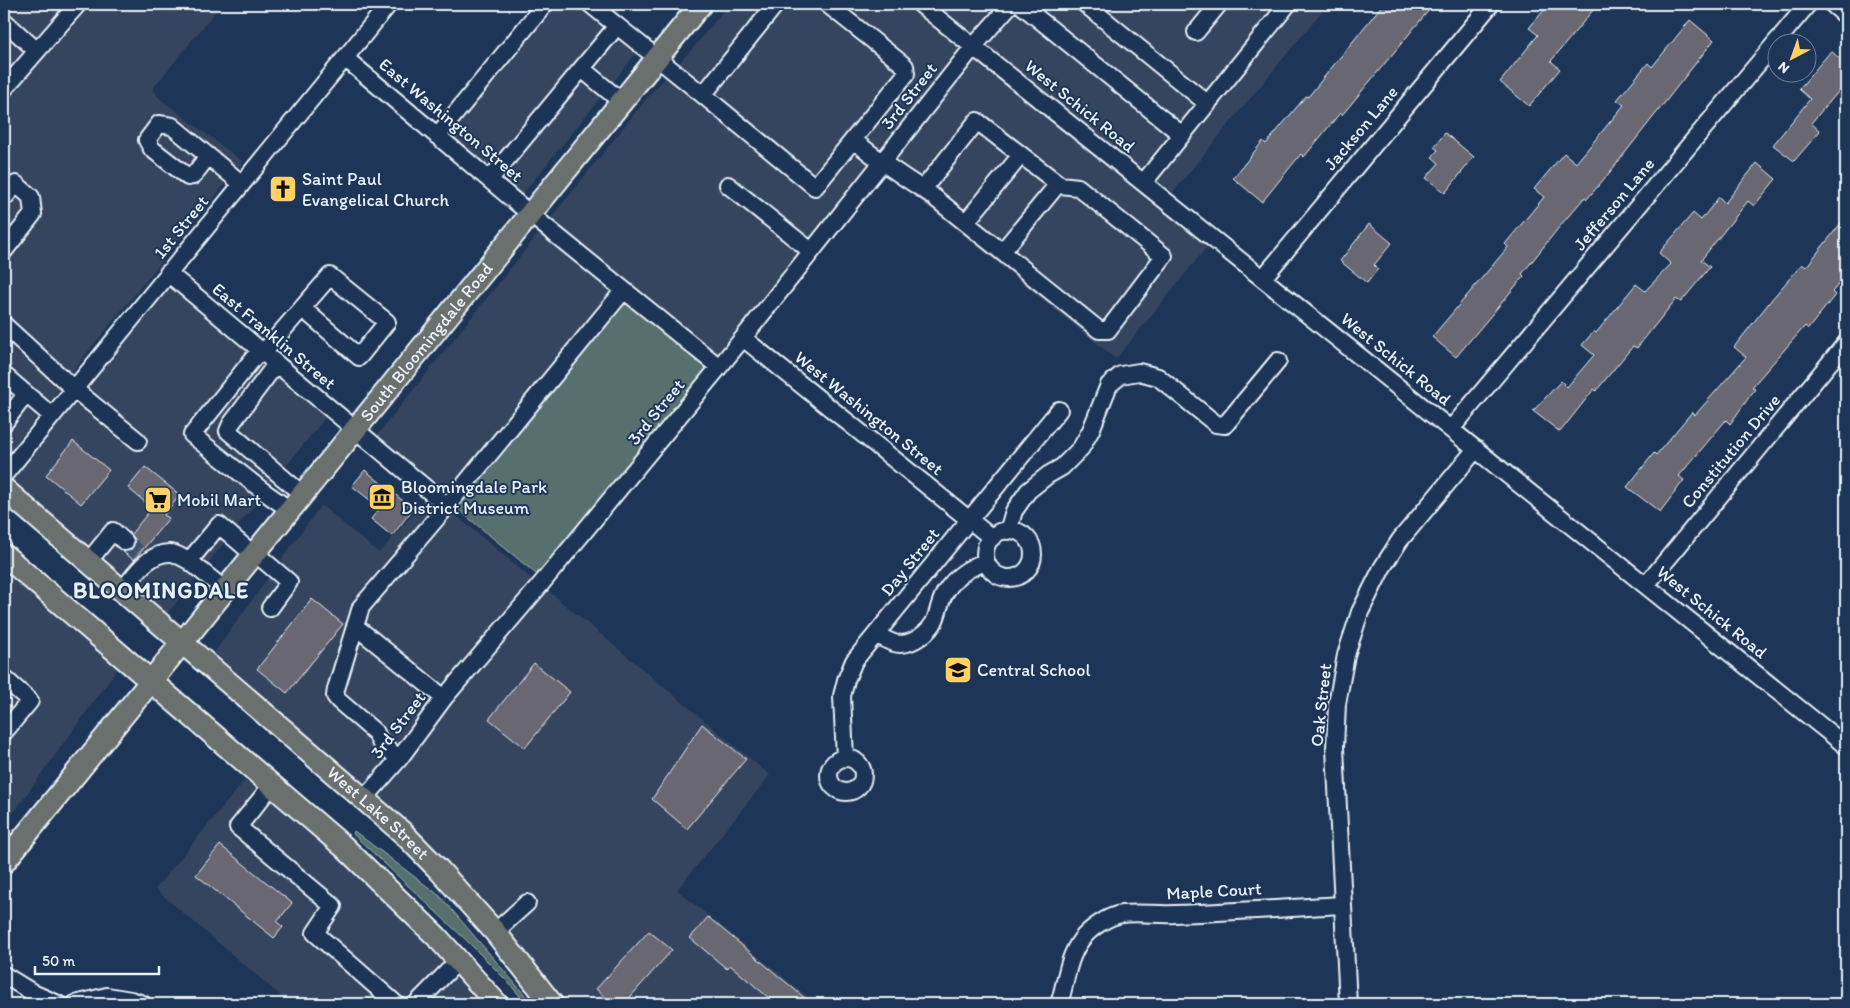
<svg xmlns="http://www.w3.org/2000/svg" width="1850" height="1008" font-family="Itim,sans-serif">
<rect width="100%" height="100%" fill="#1d3557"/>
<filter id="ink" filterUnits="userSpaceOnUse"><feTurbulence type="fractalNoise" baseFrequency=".02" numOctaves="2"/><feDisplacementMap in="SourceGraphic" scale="10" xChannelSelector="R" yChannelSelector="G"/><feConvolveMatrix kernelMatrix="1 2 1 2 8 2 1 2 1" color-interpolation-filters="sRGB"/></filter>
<g filter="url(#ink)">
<path fill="#34445f" d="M4,4H222L153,88L158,97L243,162L87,353L4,460Z
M536,4H581L639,50L521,196L436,128Z
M729,4H906L1211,242L1116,359L882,170L718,363L546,224L652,92L693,48Z
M931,4H1328L1169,197Z
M542,229L619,291L447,501L374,439Z
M163,274L328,414L158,625L4,476Z
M428,492L538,584L356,799L205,665L321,505L379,553L414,513Z
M4,562L121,664L4,826Z
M545,588L770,775L677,890L816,1004H556L363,803Z
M249,775L432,938L484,1004H287L288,1002L155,889Z"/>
<path fill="#56706e" stroke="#9fb0b3" d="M623,298L711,368L541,578L453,505Z
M354,831L440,896L530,1001L527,1004L506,980L467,941L353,834Z"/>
<path fill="#696772" stroke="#e8f1f8" d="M1383,4H1434L1342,115L1340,113L1304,157L1301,154L1262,202L1233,178L1263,141L1266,144L1306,96L1308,97Z
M1549,4H1598L1551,61L1560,69L1529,106L1500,82L1538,35L1529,28Z
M1690,20L1714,40L1610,172L1587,199L1585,197L1560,226L1522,274L1524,276L1456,357L1432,337L1508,247L1505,244L1544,197L1534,189L1564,153L1576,163L1624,105L1617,100L1648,63L1652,67Z
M1831,51L1846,64V83L1811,123L1820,131L1794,161L1773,145L1810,99L1799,89Z
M1445,133L1474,157L1445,193L1426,178L1439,163L1432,157L1438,150L1434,147Z
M1757,163L1776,179L1754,206L1748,201L1701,260L1710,267L1681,302L1676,299L1637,348L1633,346L1596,391L1594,389L1560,432L1533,411L1561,381L1567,387L1594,355L1582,345L1594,331L1596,333L1636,284L1645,291L1671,264L1659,253L1693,213L1701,220L1719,197L1725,203Z
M1846,217V275L1832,292L1835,295L1808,329L1805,326L1752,387L1755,389L1730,424L1726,420L1679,476L1684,480L1660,512L1627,487L1654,453L1656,455L1692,412L1695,415L1746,357L1734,347L1772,299L1802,264L1806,267Z
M1369,224L1392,243L1374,265L1378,269L1367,283L1340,261Z
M73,441L109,470L81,504L46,475Z
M145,467L180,495L164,515L169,518L134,560L123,552L128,551L133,548L135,539L131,534L152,508L128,488Z
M365,470L413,509L392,536L371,519L380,508L352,486Z
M312,599L343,624L287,693L257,669Z
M534,663L570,692L525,748L489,719Z
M702,724L746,759L687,829L652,799Z
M220,845L292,903L277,922L283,927L274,938L196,875Z
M708,917L757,958L812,1004H776L730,965L727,969L690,938Z
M649,931L672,950L624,1004H613L596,989Z"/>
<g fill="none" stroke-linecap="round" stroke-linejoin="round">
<path stroke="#3b516f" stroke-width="16" stroke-dasharray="16 8" stroke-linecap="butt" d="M125,542L140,554"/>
<g stroke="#e8f1f8" stroke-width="20">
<path id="minor" d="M590,4L703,95
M776,4L703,95L815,187L906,74L905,66L827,4
M920,4L1846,746
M1020,4L1182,135
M1085,4L1208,104
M1832,4L1846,16
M4,21L37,51L78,4
M1196,32L1219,4
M345,58L530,214L719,367
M582,69L622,102
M4,89L37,51
M437,136L545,4
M853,140C878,160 903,177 930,194L1099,330H1108L1164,256L1078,187L1060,185L977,121L923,189
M208,156L193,176L188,177L152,149L147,140L159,124L172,126L242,184
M490,179L612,32
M1144,182L1288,4
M728,185L811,251
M4,198L16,184L31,197L33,214L4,251
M966,222L1021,155
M1002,252L1058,184
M168,273L447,506
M1263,278L1491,4
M4,325L74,389L138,441
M743,338L992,538
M260,350L192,435L263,491L290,510
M263,353L330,276L387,322L359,357L302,308
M276,364L231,424L228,431L302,494
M4,375L52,416
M4,423L26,394
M1451,429L1808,4
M4,475L389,4
M985 554a24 24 0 1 1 48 0a24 24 0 1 1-48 0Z
M1008,531L1014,511L1028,491L1048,475L1062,467L1081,448L1091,430L1109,385L1121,375L1139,372L1158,377L1216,424L1225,425L1278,361
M255,553L289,582L270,608
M88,562L113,531L125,542
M1646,585L1846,343
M225,590L189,561L219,525L254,555
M122,591C134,576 148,552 171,553C176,553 184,559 189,561
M355,626L444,698
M876,635C881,637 888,641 894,643C908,647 925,636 933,624C939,614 939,601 946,591C956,576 969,567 986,562
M4,678L30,701L4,732
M845,758L842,696L846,680L854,661L1059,410
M829 775a17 17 0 1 1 34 0a17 17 0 1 1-34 0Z
M399,759L380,742L376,733L339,701L335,696L336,689L361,607L447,506L624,290
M272,785L238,827L333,906L315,933L396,1004
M364,799L399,759L444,698L541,584L743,338L974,46L1011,4
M495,932L527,903
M4,975L35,994L58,1004
M75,1004L107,996L131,1000L143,1004
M416,1004L458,961
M1059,1004C1066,983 1067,959 1081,940C1089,929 1108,916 1122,914C1139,912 1158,915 1175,914C1231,912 1287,908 1343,905
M1348,1004L1335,748L1337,704L1346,655L1360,612L1382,568L1400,540L1476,449"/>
</g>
<g stroke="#e8f1f8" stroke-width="25">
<g id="major">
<path id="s1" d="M4,489L403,833L440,871L495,932L552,1004"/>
<path d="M4,555L344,847L436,936L497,1004"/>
<path id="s2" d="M4,862L701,4"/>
</g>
</g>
<use href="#minor" stroke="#1d3557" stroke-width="16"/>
<use href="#major" stroke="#6b706d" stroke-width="21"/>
</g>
</g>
<defs>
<g id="church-square" transform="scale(1.4375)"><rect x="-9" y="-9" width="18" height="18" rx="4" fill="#ffd166" stroke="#1d3557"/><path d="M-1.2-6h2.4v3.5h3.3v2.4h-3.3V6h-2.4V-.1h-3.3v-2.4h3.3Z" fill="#111"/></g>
<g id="museum-square" transform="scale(1.4375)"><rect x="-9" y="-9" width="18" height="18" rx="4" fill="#ffd166" stroke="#1d3557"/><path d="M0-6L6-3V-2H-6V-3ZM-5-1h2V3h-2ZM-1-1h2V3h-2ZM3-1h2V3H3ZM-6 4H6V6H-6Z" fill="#111"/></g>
<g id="supermarket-square" transform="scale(1.4375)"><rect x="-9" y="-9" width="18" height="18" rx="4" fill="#ffd166" stroke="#1d3557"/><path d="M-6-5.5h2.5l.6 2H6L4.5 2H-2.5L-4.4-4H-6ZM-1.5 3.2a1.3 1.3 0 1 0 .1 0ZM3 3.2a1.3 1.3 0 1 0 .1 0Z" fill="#111"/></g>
<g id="school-square" transform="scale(1.4375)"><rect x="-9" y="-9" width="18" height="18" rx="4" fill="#ffd166" stroke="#1d3557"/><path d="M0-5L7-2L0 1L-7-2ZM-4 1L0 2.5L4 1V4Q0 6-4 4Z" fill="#111"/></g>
</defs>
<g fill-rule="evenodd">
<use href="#church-square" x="283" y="189"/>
<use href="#museum-square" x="382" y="497"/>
<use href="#supermarket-square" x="158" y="500"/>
<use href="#school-square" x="958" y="670"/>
</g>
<g text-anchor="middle" stroke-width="4" stroke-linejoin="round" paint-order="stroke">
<g font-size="18" fill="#e8f1f8" stroke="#1d3557">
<text transform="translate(909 96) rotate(-52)" y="6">3rd Street</text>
<text transform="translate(1080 106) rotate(39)" y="6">West Schick Road</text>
<text transform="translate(451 120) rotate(40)" y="6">East Washington Street</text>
<text transform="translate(1361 128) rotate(-50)" y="6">Jackson Lane</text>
<text transform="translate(1614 204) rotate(-50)" y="6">Jefferson Lane</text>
<text transform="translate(181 227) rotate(-51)" y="6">1st Street</text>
<text transform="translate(274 336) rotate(40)" y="6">East Franklin Street</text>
<text dy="6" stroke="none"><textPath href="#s2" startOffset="670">South Bloomingdale Road</textPath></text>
<text transform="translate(1396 359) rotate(39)" y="6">West Schick Road</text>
<text transform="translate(656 412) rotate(-51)" y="6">3rd Street</text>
<text transform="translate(869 413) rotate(39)" y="6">West Washington Street</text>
<text transform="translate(1731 451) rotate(-50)" y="6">Constitution Drive</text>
<text transform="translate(910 562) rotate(-51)" y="6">Day Street</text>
<text transform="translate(1712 612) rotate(39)" y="6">West Schick Road</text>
<text transform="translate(1321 705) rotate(-84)" y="6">Oak Street</text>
<text transform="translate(398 725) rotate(-53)" y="6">3rd Street</text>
<text dy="6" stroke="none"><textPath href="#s1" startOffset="495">West Lake Street</textPath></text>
<text transform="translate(1214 891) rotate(-3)" y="6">Maple Court</text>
</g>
<g font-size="18" fill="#e8f1f8" stroke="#1d3557" text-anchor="start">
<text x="302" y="185">Saint Paul<tspan x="302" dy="21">Evangelical Church</tspan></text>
<text x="401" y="493">Bloomingdale Park<tspan x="401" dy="21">District Museum</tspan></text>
<text x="177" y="506">Mobil Mart</text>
<text x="977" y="676">Central School</text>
</g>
<g font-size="22" font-weight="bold" letter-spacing="1" fill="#e8f1f8" stroke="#1d3557">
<text x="161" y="598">BLOOMINGDALE</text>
</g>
</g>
<rect width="1850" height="1008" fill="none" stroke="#1d3557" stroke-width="20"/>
<rect x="10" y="10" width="1830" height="988" fill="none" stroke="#e8f1f8" stroke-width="2" filter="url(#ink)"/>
<g transform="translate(1792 58) rotate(221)"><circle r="24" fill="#1d3557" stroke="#6e8097"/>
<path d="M0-4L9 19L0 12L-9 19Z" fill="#ffd166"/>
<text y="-8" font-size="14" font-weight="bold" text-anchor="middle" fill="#e8f1f8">N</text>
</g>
<path d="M35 966v8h124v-8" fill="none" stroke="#e8f1f8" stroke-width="2.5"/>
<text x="42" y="966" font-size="15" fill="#e8f1f8" stroke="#1d3557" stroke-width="4" paint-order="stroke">50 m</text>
</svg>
